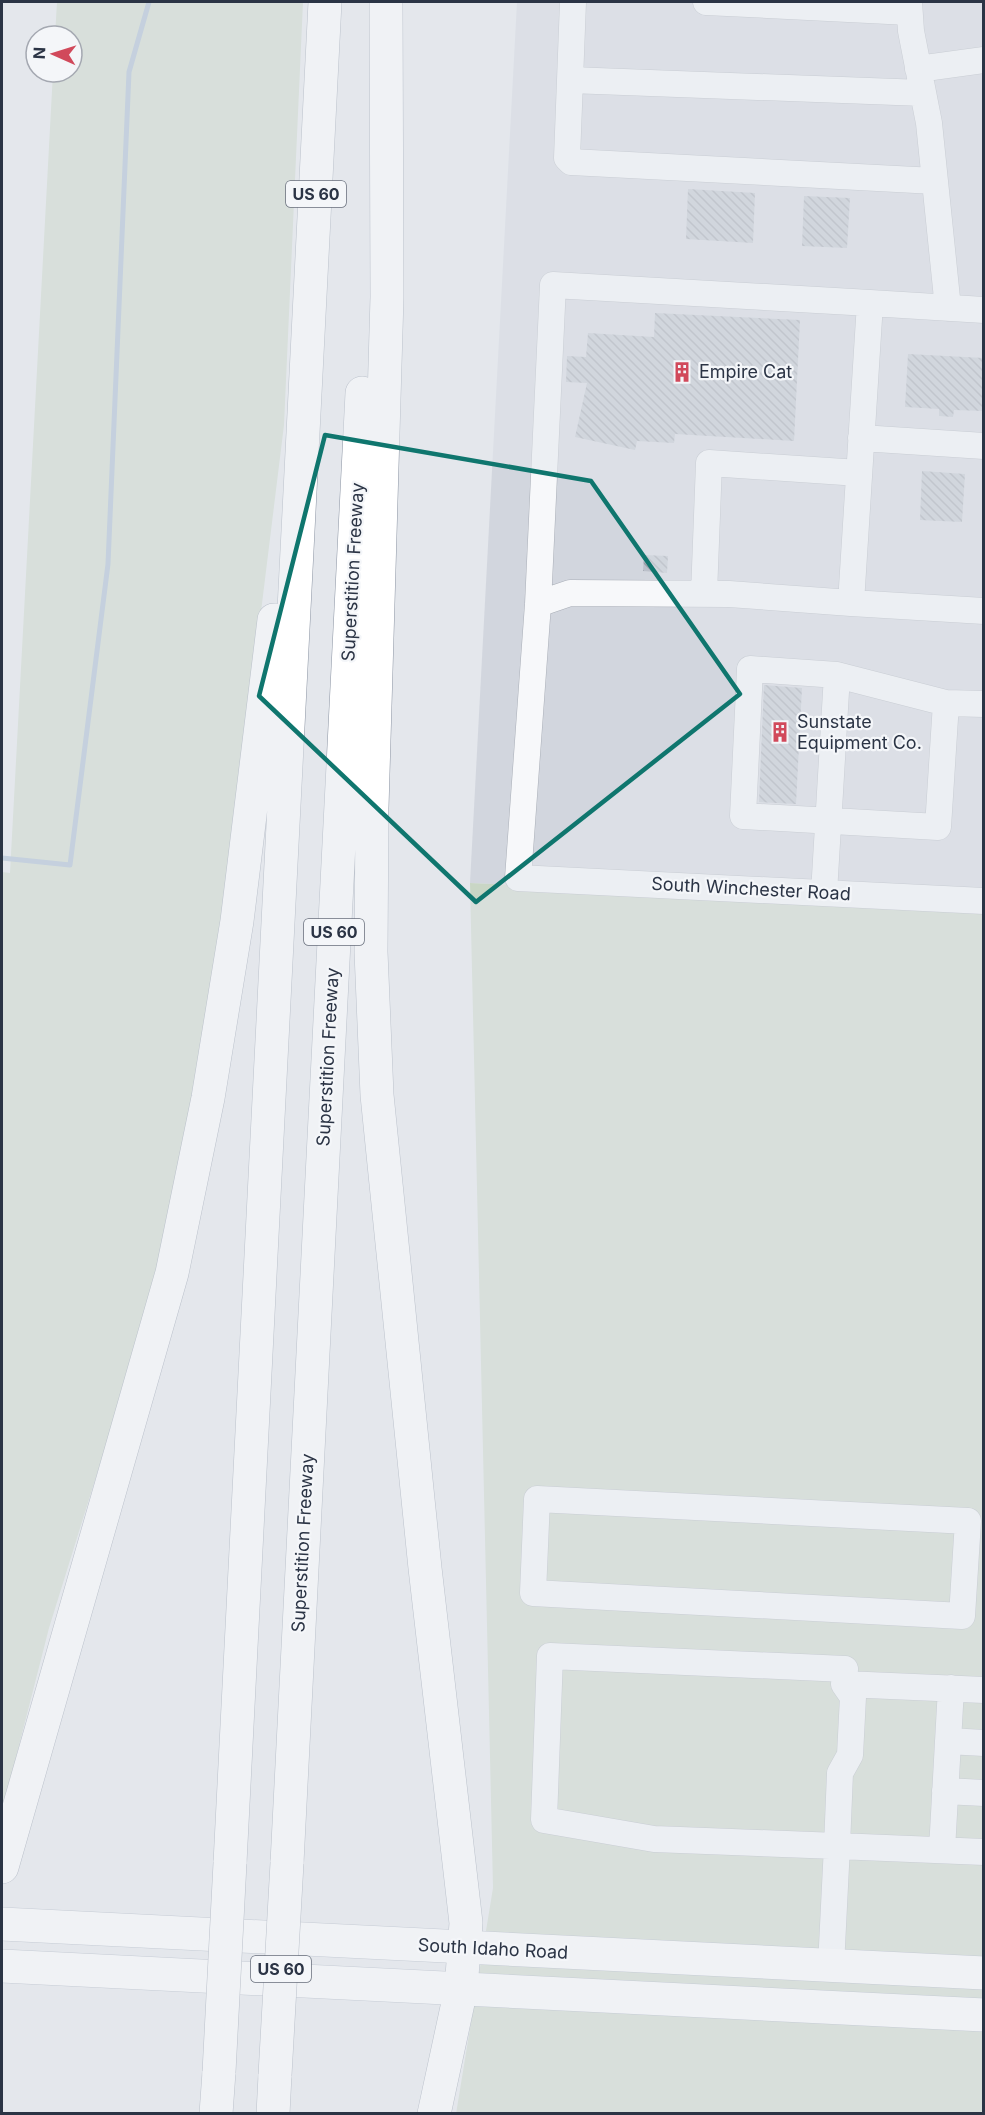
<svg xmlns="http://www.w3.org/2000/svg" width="985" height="2115" font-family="Inter,sans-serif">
<defs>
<pattern id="building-back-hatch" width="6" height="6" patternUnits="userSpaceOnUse" patternTransform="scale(1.5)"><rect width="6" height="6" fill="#bbc0ca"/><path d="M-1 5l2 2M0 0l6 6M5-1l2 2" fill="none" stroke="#989da6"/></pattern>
</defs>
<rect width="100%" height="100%" fill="#e4e7ec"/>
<path fill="#d2d6de" d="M517,2H983V904L470,883Z"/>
<path fill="#c9d6c5" d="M57,2H303L284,425L226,896L187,1158L132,1361L49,1628L2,1812V872L10,873L53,72H72V36H55Z
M470,883L983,906V2113L456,2114L493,1888Z"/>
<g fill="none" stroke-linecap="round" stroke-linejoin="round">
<path stroke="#9fb4cc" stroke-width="5" d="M2,858L70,865L108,564L129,72L149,2"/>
</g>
<path fill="url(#building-back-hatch)" d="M688,189L755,193L753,243L686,239Z
M804,196L850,198L847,248L802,246Z
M655,313L800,320L794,441L675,434L674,443L637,441L635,450L575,437L587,383L566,382L567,356L586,357L588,333L654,337Z
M908,354L984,358V411L954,410L953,417L939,416V409L905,407Z
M922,471L965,474L962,522L920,520Z
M644,555L668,556L667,573L643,571Z
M764,685L802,688L796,804L759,802Z"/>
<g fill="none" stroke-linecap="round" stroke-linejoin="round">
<g stroke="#a9aeb7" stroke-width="27">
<path id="minor" d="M573,2L567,158L571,162L935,181
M706,2L909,12
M909,2L911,31L929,123L948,308
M918,69L984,60
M570,80L923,93
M870,303L553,285L538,604L518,878L984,901
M984,310L870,303L851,603L984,611
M861,438L984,446
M704,594L709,463L859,473
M538,604L570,593L729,594L851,603
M837,675L750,669L743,816L938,827L946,703
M824,893L837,675L946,703L984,704
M537,1499L968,1521L962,1616L533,1593Z
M844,1684L853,1697L850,1755L840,1773L837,1846L654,1839L544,1820L550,1656L845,1669L844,1684L984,1690
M948,1741L984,1743
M945,1791L984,1793
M942,1850L951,1688
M831,1966L837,1846L984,1852"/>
</g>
<g stroke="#a3abb8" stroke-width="34">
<path id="major" d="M2,1924L984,1973
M2,1966L984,2015"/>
</g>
<g stroke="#8b94a3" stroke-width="34">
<path id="highway" d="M386,2L387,297L372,808L371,952L377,1095L425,1568L466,1923L461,1989L434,2114
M230,1863L325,2
M287,1863L362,393
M2,1867L172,1273L208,1098L237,921L274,620
M216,2114L219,2072
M273,2114L275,2075"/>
</g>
<use href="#minor" stroke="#f7f8fa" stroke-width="26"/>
<use href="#major" stroke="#fff" stroke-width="33"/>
<use href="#highway" stroke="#fff" stroke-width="33"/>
<g stroke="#8b94a3" stroke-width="34" stroke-linecap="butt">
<path id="highway-bridge" d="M219,2072L230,1863
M275,2075L287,1863"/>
</g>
<use href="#highway-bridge" stroke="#fff" stroke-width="33"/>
</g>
<path d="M0 0H985V2115H0ZM325,435L591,481L740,694L476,902L259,696Z" fill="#e4e7ec" fill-opacity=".55" fill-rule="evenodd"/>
<path fill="none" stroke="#0f766e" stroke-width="4.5" stroke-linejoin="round" d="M325,435L591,481L740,694L476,902L259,696Z"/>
<defs>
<g id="building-bare" transform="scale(1.62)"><path d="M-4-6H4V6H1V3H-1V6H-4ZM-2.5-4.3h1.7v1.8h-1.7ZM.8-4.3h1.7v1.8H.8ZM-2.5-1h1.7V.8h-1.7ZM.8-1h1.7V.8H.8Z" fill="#d1495b" stroke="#f4f6f9" stroke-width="2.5" paint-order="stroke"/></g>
</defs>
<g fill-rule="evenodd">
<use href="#building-bare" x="682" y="372"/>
<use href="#building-bare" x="780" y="732"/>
</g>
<g text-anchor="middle" stroke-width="4.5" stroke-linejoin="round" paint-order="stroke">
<g fill="#f4f6f9" stroke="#676e7b" stroke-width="1.5">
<rect x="286" y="181" width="60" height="26" rx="4.5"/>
<rect x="304" y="919" width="60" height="26" rx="4.5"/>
<rect x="251" y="1956" width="60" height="26" rx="4.5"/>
</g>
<g font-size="16" font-weight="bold" fill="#2b3445">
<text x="316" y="200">US 60</text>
<text x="334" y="938">US 60</text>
<text x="281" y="1975">US 60</text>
</g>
<g font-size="18" fill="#2b3445" stroke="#f4f6f9" text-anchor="start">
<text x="699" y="378">Empire Cat</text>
<text x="797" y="728">Sunstate<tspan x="797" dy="21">Equipment Co.</tspan></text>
</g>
<g font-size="18" fill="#2b3445" stroke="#f4f6f9">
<text transform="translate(353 572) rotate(-87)" y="6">Superstition Freeway</text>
<text transform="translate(751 889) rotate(3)" y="6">South Winchester Road</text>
<text transform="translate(328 1057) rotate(-87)" y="6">Superstition Freeway</text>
<text transform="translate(303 1543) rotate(-87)" y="6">Superstition Freeway</text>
<text transform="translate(493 1949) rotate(3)" y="6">South Idaho Road</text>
</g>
</g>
<rect width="985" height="2115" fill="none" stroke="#2b3445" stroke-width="6"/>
<g transform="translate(54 54) rotate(273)"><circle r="28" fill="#f4f6f9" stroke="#a4a8b1" stroke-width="1.5"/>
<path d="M0-4.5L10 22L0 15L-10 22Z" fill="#d1495b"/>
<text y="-9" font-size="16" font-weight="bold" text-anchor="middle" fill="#2b3445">N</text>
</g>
</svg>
